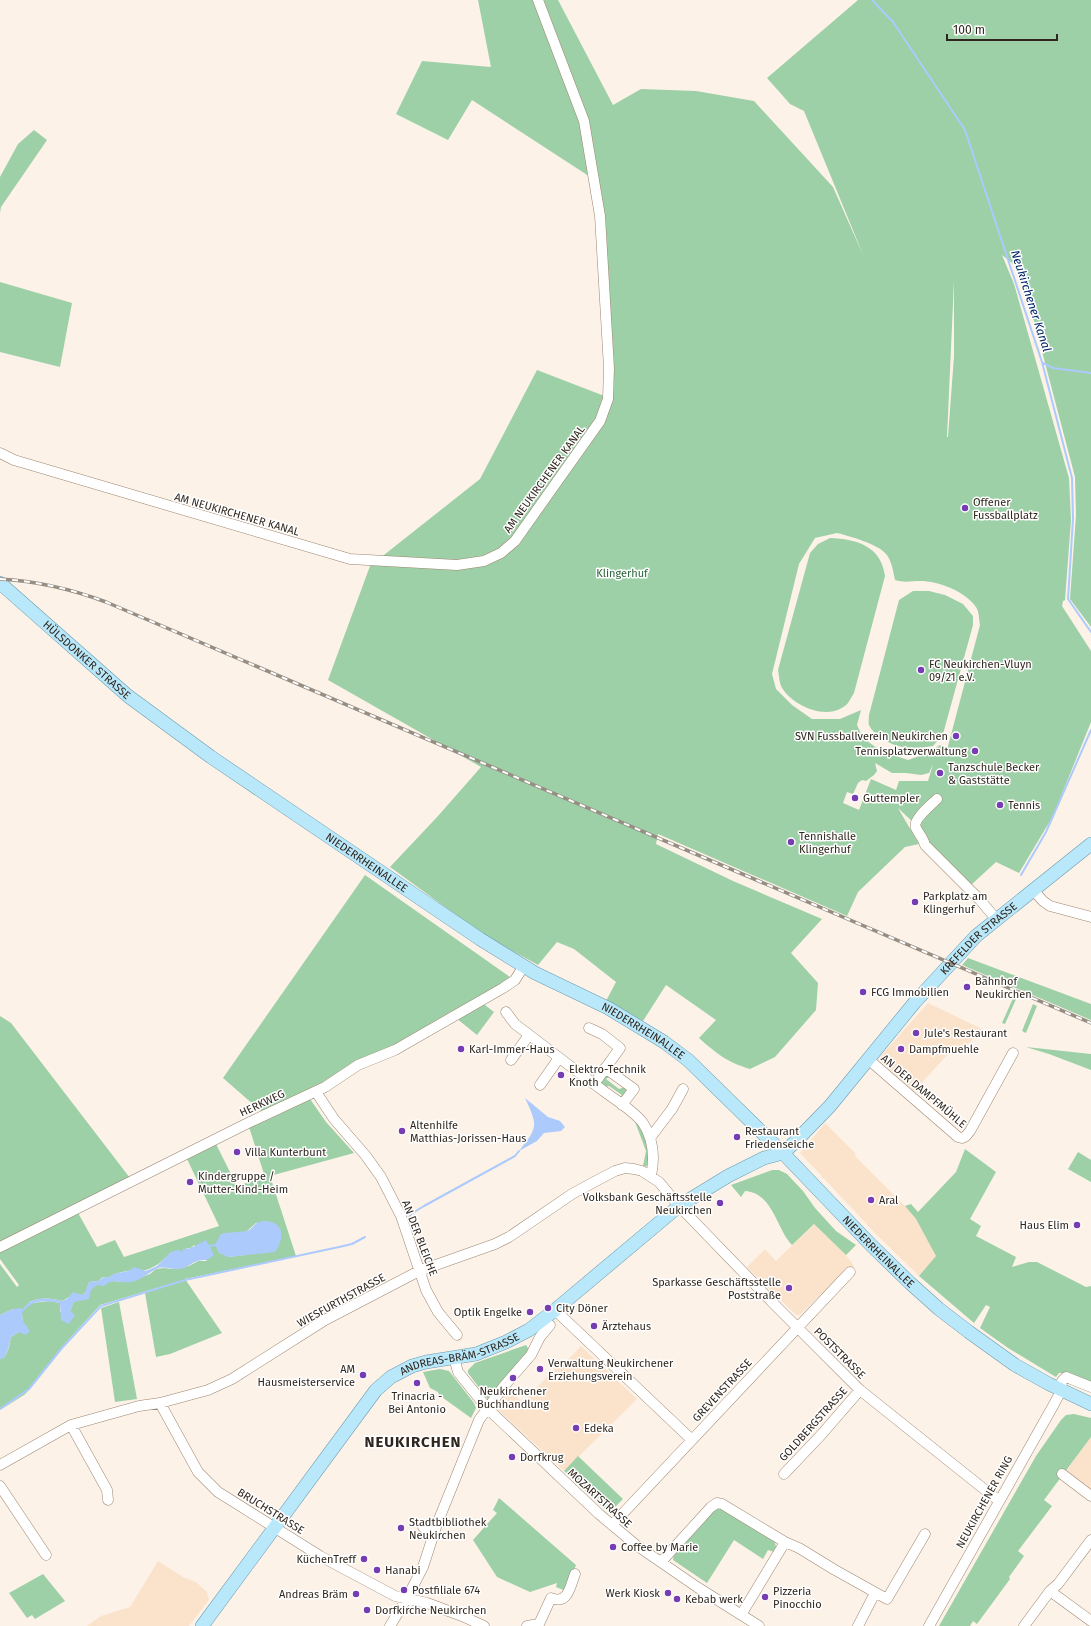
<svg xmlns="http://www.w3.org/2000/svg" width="1091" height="1626" font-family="'Fira Sans',sans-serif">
<rect width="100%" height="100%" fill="#fcf2e8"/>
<path fill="#fbe3cb" d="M928,1003L982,1029L962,1051L949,1053L914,1091L878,1059Z
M825,1123L856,1154L855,1156L908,1209L916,1219L937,1257L919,1276L876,1234L800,1153Z
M814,1224L846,1255L854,1266L823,1296L821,1294L800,1315H796L747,1267L765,1249L776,1261Z
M581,1346L637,1399L564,1471L494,1406L505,1388L523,1403L557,1366L560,1368Z
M1091,1437V1494L1064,1474Z
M158,1561L183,1577L196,1582L207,1592L209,1600L189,1626H87L101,1616L130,1607Z"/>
<path fill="#9dd0a7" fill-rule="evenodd" d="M478,0H558L613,105L641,89L696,91L754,101L833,187L864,257L804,111L790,104L767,78L858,0H1091V627L1070,599L1076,515L1075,477L1024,283L1017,267L1002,255L1014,284L1069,478L1071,520L1065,600L1063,601L1062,606L1091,651V722L1053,816L1019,873L996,862L971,885L930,844L917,826L898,808L919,844L905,847L858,892L847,916L658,834L656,844L733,881L822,919L791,953L818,983L816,1010L775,1057L750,1069C727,1062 717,1054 699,1038L716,1020L666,985L643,1021L606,1001L616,982L574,949L557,942L538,965L481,933L390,867L438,816L481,767L328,680L370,566L480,479L537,370L607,397L598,182L472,100L448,140L396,114L422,61L491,67ZM954,281V356L948,437H947ZM837,533C849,536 878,544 886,554C892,561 893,571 895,580C904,583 911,581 920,581C938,581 965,591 976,607C979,611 979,620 980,625L947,750L940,745L928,753L933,755L925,754L908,760L881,751L863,738L857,725L861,710L840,719H812L792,705L776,689L772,674L799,564L815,538ZM875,763L892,773H906L921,775L929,773L933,764L928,781H899L896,790L871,779L859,810L843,803L847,792L853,794L858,783L862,780L866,781L874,775L877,771Z
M34,130L47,140L1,207L0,213V177L18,144Z
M0,282L72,303L60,367L0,352Z
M830,538C857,539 881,546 885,576L854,693C852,696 850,700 848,703C830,723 791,706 781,686C779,681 779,675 778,670L810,553L818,544Z
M913,591H929L945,595L963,604L973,616V625L943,734L933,746C915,749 898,750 882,738C877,735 871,730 869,725C868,722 869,718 869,715L899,600Z
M365,875L513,979L394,1047L262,1112L223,1078Z
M968,958L1091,1004V1020L962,965Z
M1014,996L1017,997L1005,1024L1002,1023Z
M481,1002L494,1012L477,1035L456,1018Z
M1033,1004L1037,1006L1026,1033L1022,1031Z
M0,1016L11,1023L130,1178L0,1243Z
M1026,1047L1091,1054V1070L1049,1054Z
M605,1075L611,1076L606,1079L619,1089L625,1087L627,1093L623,1099H617L622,1095L609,1086L602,1088L600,1079Z
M310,1099L326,1122L354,1153L270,1176L296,1256L185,1279L222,1333L170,1354L156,1357L145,1293L170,1284L100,1305L62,1347L30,1389L24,1395L0,1410V1359C9,1356 9,1345 11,1337L19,1332L29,1331L23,1322L22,1315L13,1309L0,1315V1264L17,1287L19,1285L0,1259V1249L77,1211L97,1247L115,1240L124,1257L219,1226L187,1159L216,1144L237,1186L265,1177L249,1127ZM257,1222L245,1255L228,1257L247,1231ZM194,1245L207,1261H198L189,1266L173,1269L164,1268L156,1269L150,1274L129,1282L112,1281L97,1284L74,1301L70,1311L60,1312V1303L49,1301L32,1303L29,1302C40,1297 52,1298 62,1301C69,1298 73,1292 82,1295L85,1294L89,1282L98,1281L103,1277L108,1278C113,1273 129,1270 137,1270C140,1270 144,1271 146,1270C157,1266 163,1261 171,1252L182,1253L187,1248H191Z
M634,1119L639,1124L649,1147V1164L645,1167L643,1166L646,1151Z
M965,1149L996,1172L970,1219L981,1226L976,1236L1016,1257L1012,1267L1029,1262H1037L1086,1287L1091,1286V1384L1065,1373H1059L1056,1377L1008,1348L980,1328L990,1307L986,1305L974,1323L919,1276L936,1256L916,1219L905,1206L911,1204L918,1212L956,1172Z
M1078,1152L1091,1160V1182L1068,1169Z
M772,1170H779L787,1174L803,1191L815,1208L836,1231L856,1245L846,1255L814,1224L792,1245C776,1228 773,1193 745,1191L741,1197L731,1185Z
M119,1302L137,1399L115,1402L101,1308Z
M526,1345L530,1351L490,1402L468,1373V1370L475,1363Z
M440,1369L449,1371L474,1403L476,1408L471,1418L439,1395L438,1392L430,1388L423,1372Z
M1074,1414L1091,1418V1437L1044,1500L1052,1506L1018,1551L1024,1556L1009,1577L1010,1579L977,1624L973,1621L970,1626H939L1036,1456L1061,1420L1066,1415Z
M578,1456L623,1499L612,1510L605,1509L564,1471Z
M499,1498L576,1565L566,1591L556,1587L557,1583L530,1592L497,1577L473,1540L497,1513L493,1510Z
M720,1508L775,1542L776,1548L774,1552L768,1550L763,1559L734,1540L707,1583L673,1560L674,1552L716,1509Z
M43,1574L65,1601L35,1619L32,1615L27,1618L9,1593Z"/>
<path fill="#accafc" d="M525,1098L548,1117L560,1121L565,1127L561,1131L544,1133L537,1141L519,1151C538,1127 538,1126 525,1098Z
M263,1221C285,1221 285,1238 275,1252L228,1257L219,1253L215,1245L221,1234C228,1232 243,1232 247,1231C254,1228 254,1222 263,1221Z
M206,1240L214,1255C205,1262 206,1259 197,1261C191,1263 187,1268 180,1269C172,1270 163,1265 156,1269C147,1274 141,1280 131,1282C120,1284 114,1277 104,1286L97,1285L91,1290L89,1299L74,1302L70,1311L75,1315L69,1324L61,1320L60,1303C50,1301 36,1299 28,1307L26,1305C35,1296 51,1298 62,1301L67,1299L73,1292L82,1295L85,1293L89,1282L98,1281L104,1277L108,1278C115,1270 126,1275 134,1267L146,1271L157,1266L171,1252L178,1250L182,1252L183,1249L191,1248Z
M21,1308L23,1311C20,1319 25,1324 30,1331L26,1335L19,1332L11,1337L8,1350L4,1358L0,1359V1315L13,1309Z"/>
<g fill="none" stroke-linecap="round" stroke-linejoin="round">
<path stroke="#accafc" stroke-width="2" d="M872,0L893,22L965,130L1042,362L1072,478L1073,519L1068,599L1091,632
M1043,363L1053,368L1091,373
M1021,875L1046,832L1091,730
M408,1219L411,1214L424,1206L515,1156L519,1151
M209,1246L215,1245
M23,1310L27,1306
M0,1409L29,1389L62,1348L101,1306L185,1280L339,1247L352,1244L365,1237"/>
<g stroke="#9d8670" stroke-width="11">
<path id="minor" d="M0,453L14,460L350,559L457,565L484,561L501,553L515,541L600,421L608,399L609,368L600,216L584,121L538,0
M937,799C931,805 912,820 916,828C919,834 923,838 925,845L980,900L997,920
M1034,891L1043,901L1050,906L1091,917
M506,1012L515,1024C545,1047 575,1070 605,1092C617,1101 634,1111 643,1123C654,1140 655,1157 651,1176
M589,1028L602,1034L620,1048L594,1084
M868,1059L958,1137L962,1138L966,1136L970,1131L1013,1053
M511,1060L529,1035
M605,1068L634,1089L622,1105
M540,1085L559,1058
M316,1092L334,1119L366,1156L381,1177L401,1216L426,1290L438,1312L457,1335
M650,1138L672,1109L683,1089
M0,1247L250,1122L325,1087L358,1065L395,1050L503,988L515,980L523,967
M555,1310L692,1440
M454,1358L458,1372L487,1408L599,1514L636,1545L697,1587L759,1626
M160,1403L198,1472L218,1492L320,1556L395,1596L427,1603L462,1616L484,1626
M71,1425L107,1490L108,1500
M0,1465L71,1425L139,1406L160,1403L208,1390L232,1379L325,1320L419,1271L495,1244L509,1237L572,1194L594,1182L615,1171L625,1168L634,1169L642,1171L659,1182L679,1206L773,1303L860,1390L999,1501
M784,1474L821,1435L860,1390
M1062,1474L1091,1496
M0,1486L46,1555
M612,1525L850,1272
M423,1527L435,1533
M661,1562L711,1507L717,1503L722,1504L785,1542L799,1548L835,1570L887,1599L925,1534
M1050,1591L1091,1621
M741,1615L785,1542
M390,1626L407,1598L423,1567L437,1524L479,1420L504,1386L531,1355L540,1337L550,1325
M527,1626L539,1624L551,1598C568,1605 570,1587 575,1574
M858,1626L875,1593
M929,1626L1053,1406L1061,1391L1062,1381L1066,1377L1091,1387
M1024,1626L1050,1591L1058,1584L1091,1540"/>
</g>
<g stroke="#6b9aac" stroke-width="14">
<g id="major">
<path id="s1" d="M0,583L128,696L211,757L480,939L535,973L608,1008L664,1042L688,1060L783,1153L871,1245L910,1283L939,1309L969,1332L1015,1365L1049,1384L1091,1404"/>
<path id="s2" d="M202,1626L376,1390L391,1377L412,1366L426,1362L476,1354L506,1342L529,1330L555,1310L679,1206L728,1176L764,1158L783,1153L795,1142L830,1106L915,1002L976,936L1091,844"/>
</g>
</g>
<use href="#minor" stroke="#fff" stroke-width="10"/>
<use href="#major" stroke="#bae8fb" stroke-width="13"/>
<g stroke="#968d83" stroke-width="3.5">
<path id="rail" d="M0,579C37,581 71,589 106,602L1091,1023"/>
</g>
<use href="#rail" stroke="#fff" stroke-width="2" stroke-dasharray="6" stroke-linecap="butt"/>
</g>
<g fill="#763db3" stroke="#fff" stroke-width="1.5">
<circle cx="965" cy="508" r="4"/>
<circle cx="921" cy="670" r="4"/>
<circle cx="956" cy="736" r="4"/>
<circle cx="975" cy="751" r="4"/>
<circle cx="940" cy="773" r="4"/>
<circle cx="855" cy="798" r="4"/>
<circle cx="1000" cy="805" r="4"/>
<circle cx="791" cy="842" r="4"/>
<circle cx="915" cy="902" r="4"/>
<circle cx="967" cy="987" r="4"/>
<circle cx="863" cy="992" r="4"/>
<circle cx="916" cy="1033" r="4"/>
<circle cx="461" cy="1049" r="4"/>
<circle cx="901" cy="1049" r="4"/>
<circle cx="561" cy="1075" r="4"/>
<circle cx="402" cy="1131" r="4"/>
<circle cx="737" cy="1137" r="4"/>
<circle cx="237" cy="1152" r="4"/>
<circle cx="190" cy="1182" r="4"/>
<circle cx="871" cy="1200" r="4"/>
<circle cx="720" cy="1203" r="4"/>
<circle cx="1077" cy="1225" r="4"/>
<circle cx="789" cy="1288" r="4"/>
<circle cx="548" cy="1308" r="4"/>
<circle cx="530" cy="1312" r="4"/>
<circle cx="594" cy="1326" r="4"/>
<circle cx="540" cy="1369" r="4"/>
<circle cx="363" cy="1375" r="4"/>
<circle cx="513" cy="1378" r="4"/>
<circle cx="417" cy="1383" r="4"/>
<circle cx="576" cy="1428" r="4"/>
<circle cx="512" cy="1457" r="4"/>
<circle cx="401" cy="1528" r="4"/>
<circle cx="613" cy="1547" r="4"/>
<circle cx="364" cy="1559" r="4"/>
<circle cx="377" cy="1570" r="4"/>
<circle cx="404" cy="1590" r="4"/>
<circle cx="668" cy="1593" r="4"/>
<circle cx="356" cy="1594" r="4"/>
<circle cx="765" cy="1597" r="4"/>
<circle cx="677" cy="1599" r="4"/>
<circle cx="367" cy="1610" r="4"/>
</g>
<g text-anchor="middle" stroke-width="3" stroke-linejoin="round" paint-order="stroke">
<g font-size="11" fill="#2f261d" stroke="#fff">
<text transform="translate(544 479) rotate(-54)" y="4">AM NEUKIRCHENER KANAL</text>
<text transform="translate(237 514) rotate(16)" y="4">AM NEUKIRCHENER KANAL</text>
<text dy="4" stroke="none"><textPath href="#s1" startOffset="116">HÜLSDONKER STRASSE</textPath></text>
<text dy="4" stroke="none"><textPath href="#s1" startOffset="462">NIEDERRHEINALLEE</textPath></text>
<text dy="4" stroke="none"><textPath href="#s2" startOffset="1063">KREFELDER STRASSE</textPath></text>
<text dy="4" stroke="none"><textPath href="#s1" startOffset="786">NIEDERRHEINALLEE</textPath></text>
<text transform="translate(924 1091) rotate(40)" y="4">AN DER DAMPFMÜHLE</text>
<text transform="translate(262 1103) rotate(-25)" y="4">HERKWEG</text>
<text transform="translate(420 1238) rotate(69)" y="4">AN DER BLEICHE</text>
<text dy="4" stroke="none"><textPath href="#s1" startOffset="1110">NIEDERRHEINALLEE</textPath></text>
<text transform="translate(341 1300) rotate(-29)" y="4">WIESFURTHSTRASSE</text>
<text transform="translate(840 1353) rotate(45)" y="4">POSTSTRASSE</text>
<text dy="4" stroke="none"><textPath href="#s2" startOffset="386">ANDREAS-BRÄM-STRASSE</textPath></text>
<text transform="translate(722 1390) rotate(-47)" y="4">GREVENSTRASSE</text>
<text transform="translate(813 1424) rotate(-48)" y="4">GOLDBERGSTRASSE</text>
<text transform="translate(600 1498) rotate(42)" y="4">MOZARTSTRASSE</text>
<text transform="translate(984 1502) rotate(-61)" y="4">NEUKIRCHENER RING</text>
<text transform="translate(271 1511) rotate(32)" y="4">BRUCHSTRASSE</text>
</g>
<g font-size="11" fill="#2f261d" stroke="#fff" text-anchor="start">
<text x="973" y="506">Offener<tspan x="973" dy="13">Fussballplatz</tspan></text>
<text x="929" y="668">FC Neukirchen-Vluyn<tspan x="929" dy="13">09/21 e.V.</tspan></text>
<text x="948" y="740" text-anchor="end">SVN Fussballverein Neukirchen</text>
<text x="967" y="755" text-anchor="end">Tennisplatzverwaltung</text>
<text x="948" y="771">Tanzschule Becker<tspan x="948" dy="13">&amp; Gaststätte</tspan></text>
<text x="863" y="802">Guttempler</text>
<text x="1008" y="809">Tennis</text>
<text x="799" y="840">Tennishalle<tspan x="799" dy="13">Klingerhuf</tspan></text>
<text x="923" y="900">Parkplatz am<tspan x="923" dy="13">Klingerhuf</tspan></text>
<text x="975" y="985">Bahnhof<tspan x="975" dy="13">Neukirchen</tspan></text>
<text x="871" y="996">FCG Immobilien</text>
<text x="924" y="1037">Jule's Restaurant</text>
<text x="469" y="1053">Karl-Immer-Haus</text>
<text x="909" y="1053">Dampfmuehle</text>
<text x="569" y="1073">Elektro-Technik<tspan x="569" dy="13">Knoth</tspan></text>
<text x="410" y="1129">Altenhilfe<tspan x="410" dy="13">Matthias-Jorissen-Haus</tspan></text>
<text x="745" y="1135">Restaurant<tspan x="745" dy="13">Friedenseiche</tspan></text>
<text x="245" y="1156">Villa Kunterbunt</text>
<text x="198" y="1180">Kindergruppe /<tspan x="198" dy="13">Mutter-Kind-Heim</tspan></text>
<text x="712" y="1201" text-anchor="end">Volksbank Geschäftsstelle<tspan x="712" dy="13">Neukirchen</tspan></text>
<text x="879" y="1204">Aral</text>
<text x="1069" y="1229" text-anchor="end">Haus Elim</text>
<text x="781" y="1286" text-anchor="end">Sparkasse Geschäftsstelle<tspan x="781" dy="13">Poststraße</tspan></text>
<text x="556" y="1312">City Döner</text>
<text x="522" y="1316" text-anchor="end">Optik Engelke</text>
<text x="602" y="1330">Ärztehaus</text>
<text x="548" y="1367">Verwaltung Neukirchener<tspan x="548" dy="13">Erziehungsverein</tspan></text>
<text x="355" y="1373" text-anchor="end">AM<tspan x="355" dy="13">Hausmeisterservice</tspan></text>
<text x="513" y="1395" text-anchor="middle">Neukirchener<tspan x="513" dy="13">Buchhandlung</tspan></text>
<text x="417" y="1400" text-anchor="middle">Trinacria -<tspan x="417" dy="13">Bei Antonio</tspan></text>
<text x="584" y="1432">Edeka</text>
<text x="520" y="1461">Dorfkrug</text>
<text x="409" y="1526">Stadtbibliothek<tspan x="409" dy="13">Neukirchen</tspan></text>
<text x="621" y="1551">Coffee by Marie</text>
<text x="356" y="1563" text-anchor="end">KüchenTreff</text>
<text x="385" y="1574">Hanabi</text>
<text x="412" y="1594">Postfiliale 674</text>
<text x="773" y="1595">Pizzeria<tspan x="773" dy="13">Pinocchio</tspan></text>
<text x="660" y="1597" text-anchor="end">Werk Kiosk</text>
<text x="348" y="1598" text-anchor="end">Andreas Bräm</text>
<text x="685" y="1603">Kebab werk</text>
<text x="375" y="1614">Dorfkirche Neukirchen</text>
</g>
<g font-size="11" fill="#286438" stroke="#fff">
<text x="622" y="577">Klingerhuf</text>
</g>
<g font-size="12" font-style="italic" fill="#00266a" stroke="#fff">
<text transform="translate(1031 301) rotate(72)" y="4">Neukirchener Kanal</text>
</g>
<g font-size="15" font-weight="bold" letter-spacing="1" fill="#2f261d" stroke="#fff">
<text x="413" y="1447">NEUKIRCHEN</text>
</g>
</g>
<path d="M947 34v6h110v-6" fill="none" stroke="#2f261d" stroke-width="2"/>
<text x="953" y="34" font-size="12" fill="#2f261d" stroke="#ffffff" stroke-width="3" paint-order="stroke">100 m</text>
</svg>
